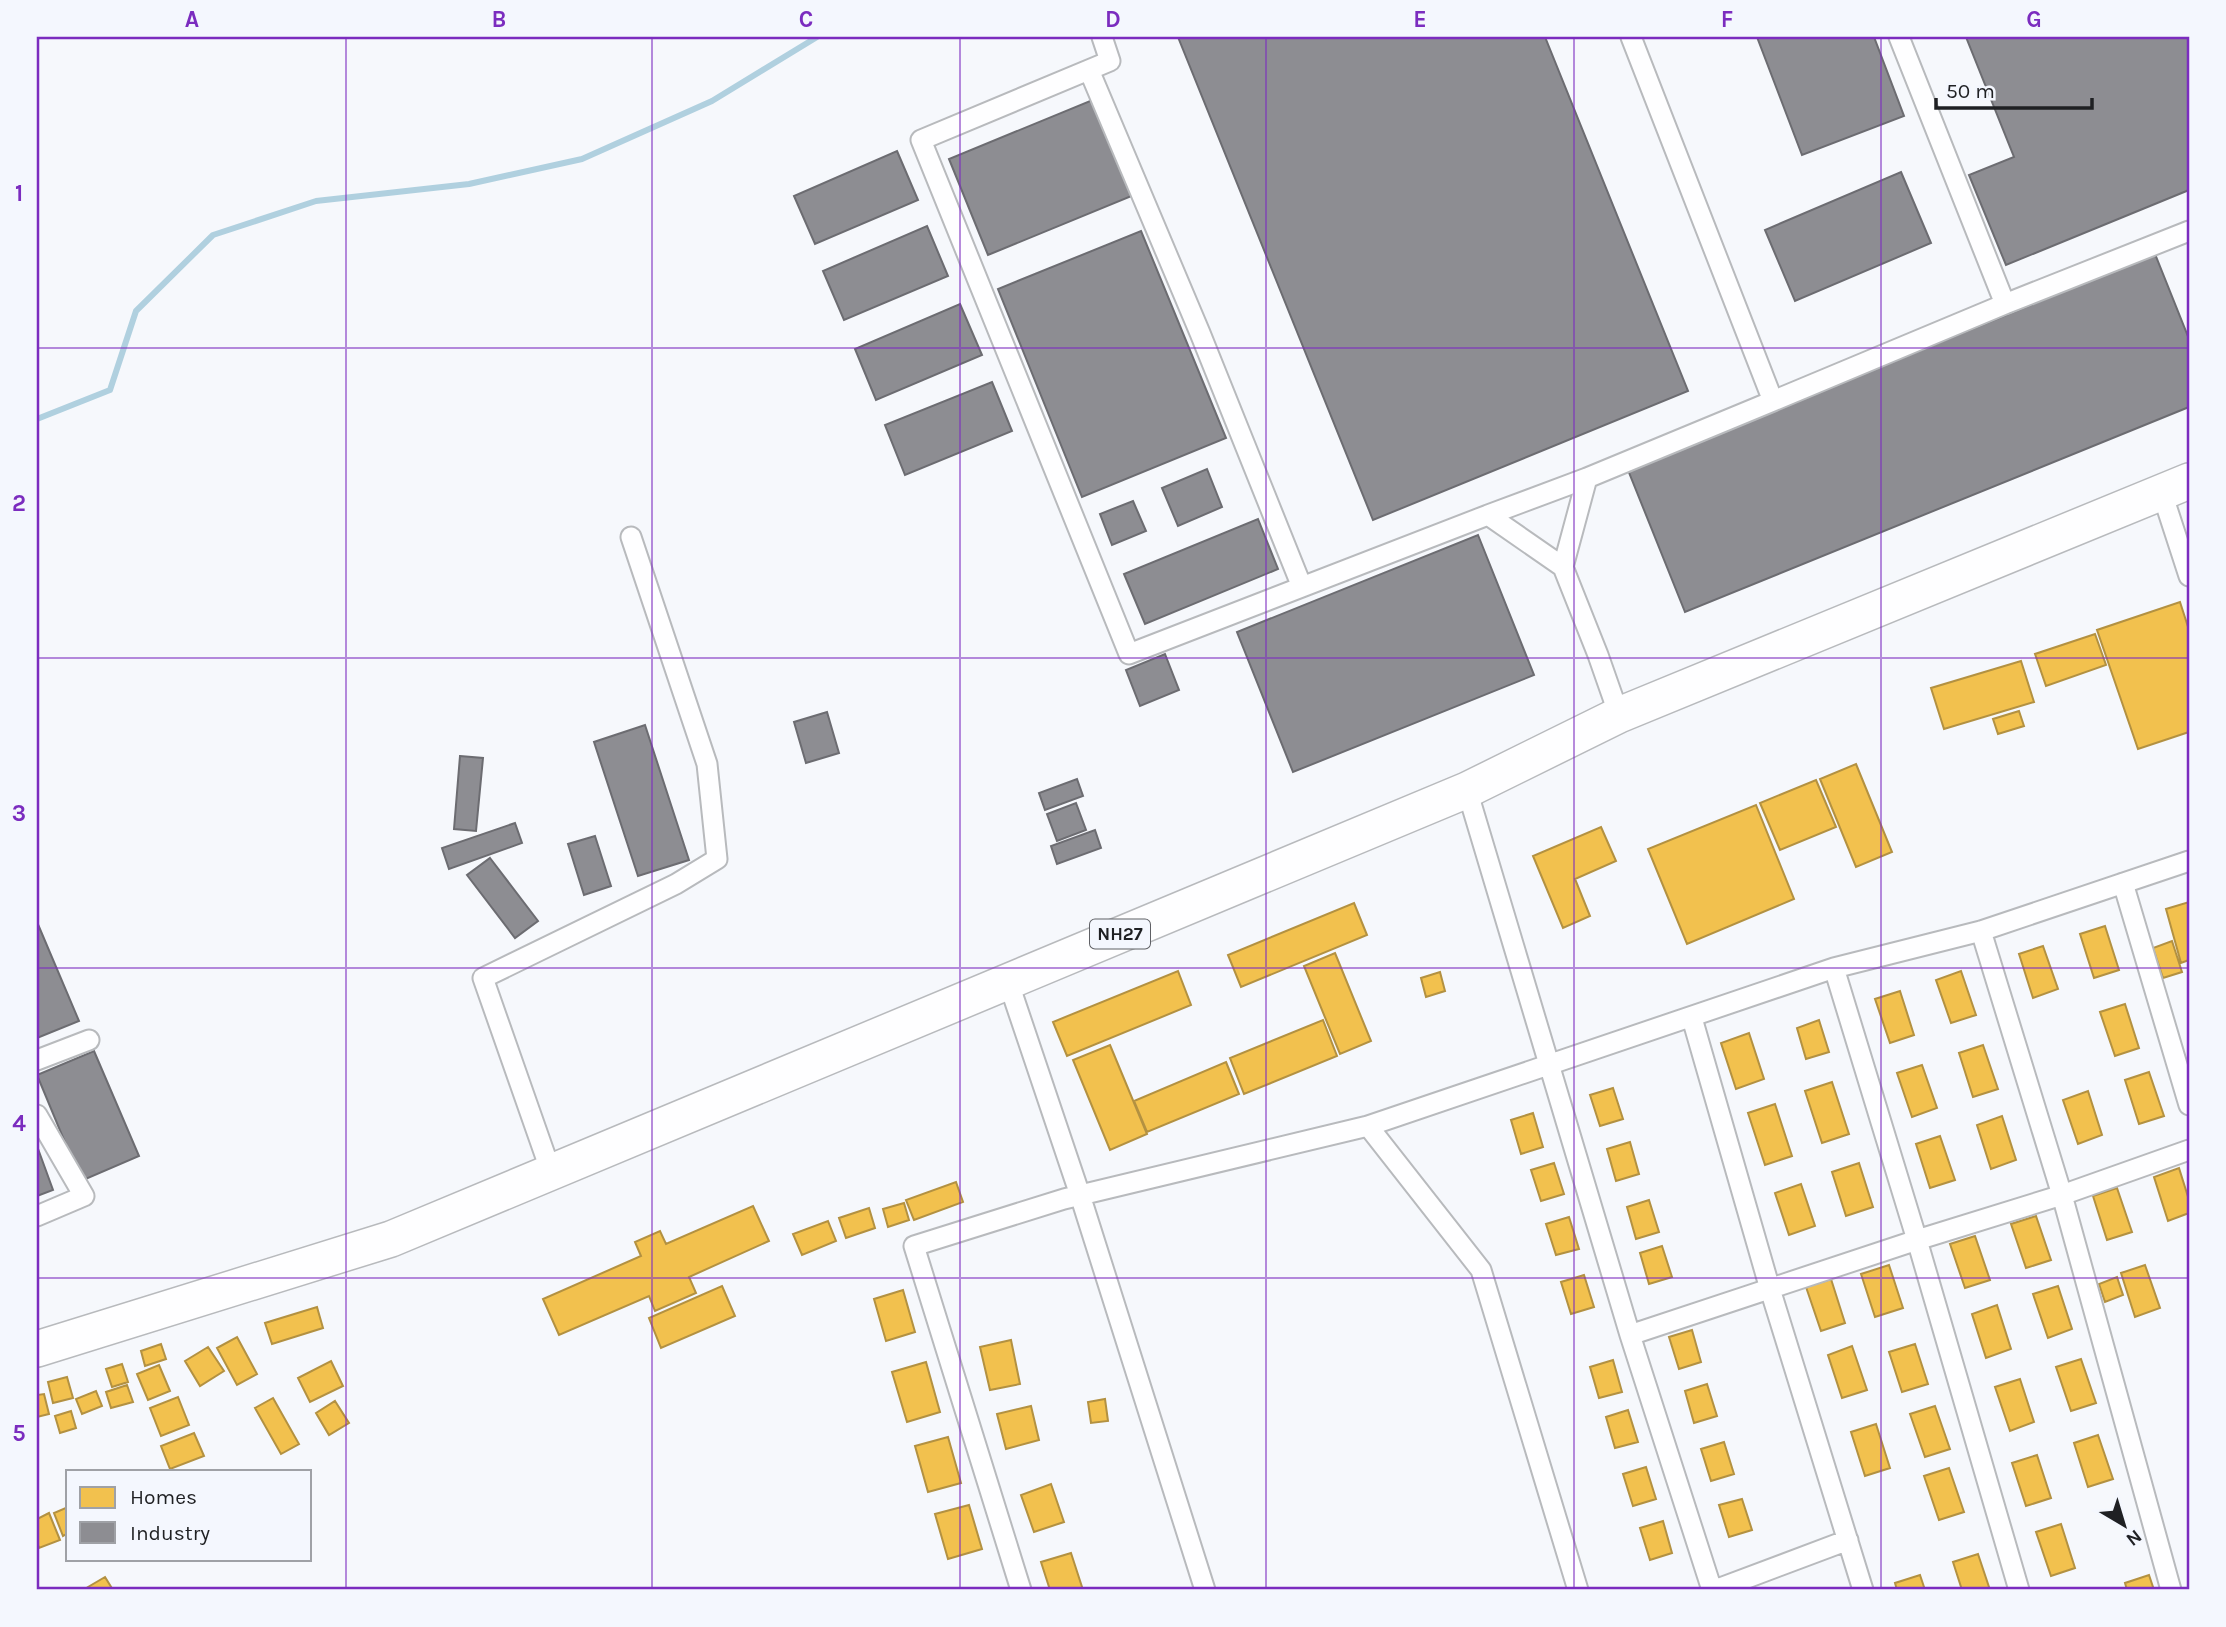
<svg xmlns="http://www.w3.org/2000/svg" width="2226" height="1627" font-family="Karla,sans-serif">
<rect width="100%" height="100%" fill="#f6f8fc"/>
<path fill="#f2c14e" stroke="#b39141" stroke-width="2" d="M2180,602L2189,630V732L2138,749L2097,630Z
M2095,634L2106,665L2046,686L2035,654Z
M2021,661L2034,702L1944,729L1931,688Z
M2019,711L2024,726L1998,734L1993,719Z
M1856,764L1892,852L1856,867L1820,779Z
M1816,780L1836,827L1780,850L1760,803Z
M1756,805L1794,899L1687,944L1648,849Z
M1601,827L1616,861L1575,879L1590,916L1563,928L1533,856Z
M2189,902V960L2181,963L2166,909Z
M1354,903L1367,935L1241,987L1228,955Z
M2105,926L2119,970L2094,978L2080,934Z
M2172,941L2182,972L2163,978L2153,948Z
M2043,946L2058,989L2033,998L2019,954Z
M1335,953L1371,1041L1340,1054L1304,966Z
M1178,971L1191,1005L1067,1056L1053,1022Z
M1961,971L1976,1015L1951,1023L1936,980Z
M1440,972L1445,991L1426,997L1421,978Z
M1900,991L1914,1035L1890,1043L1875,999Z
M2125,1004L2139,1048L2115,1056L2100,1012Z
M1323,1020L1337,1056L1244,1094L1230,1058Z
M1819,1020L1829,1052L1806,1059L1797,1028Z
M1749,1033L1764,1079L1736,1089L1721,1043Z
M1110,1045L1147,1134L1110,1150L1073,1060Z
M1983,1045L1998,1089L1973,1097L1959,1053Z
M1226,1062L1239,1094L1147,1132L1134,1101Z
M1922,1065L1937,1108L1912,1117L1897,1073Z
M2149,1072L2164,1116L2139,1124L2125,1080Z
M1832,1082L1849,1134L1822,1143L1805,1091Z
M1613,1088L1623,1119L1600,1126L1590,1095Z
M2088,1091L2102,1135L2078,1144L2063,1100Z
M1775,1104L1792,1156L1765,1165L1748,1113Z
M1533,1113L1543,1147L1521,1154L1511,1120Z
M2002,1116L2016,1160L1991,1169L1977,1125Z
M1940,1136L1955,1180L1930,1188L1916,1144Z
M1630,1142L1639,1174L1616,1181L1607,1149Z
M1554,1163L1564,1194L1541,1201L1531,1170Z
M1859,1163L1873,1207L1846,1216L1832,1172Z
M2179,1168L2189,1200V1213L2168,1221L2154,1177Z
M956,1182L963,1202L914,1220L906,1200Z
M1801,1184L1815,1226L1789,1235L1775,1193Z
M2117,1188L2132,1232L2107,1240L2093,1196Z
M1649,1200L1659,1232L1636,1239L1627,1207Z
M904,1203L909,1220L888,1227L883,1209Z
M753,1206L769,1241L689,1277L696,1293L655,1311L649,1296L559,1335L543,1299L641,1256L635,1242L660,1231L666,1244Z
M869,1208L875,1228L846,1238L839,1218Z
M2036,1216L2051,1260L2026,1268L2011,1224Z
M1569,1217L1579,1249L1556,1255L1546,1224Z
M828,1221L836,1241L802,1255L793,1234Z
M1975,1236L1990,1280L1965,1288L1950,1244Z
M1662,1246L1672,1277L1649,1284L1640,1253Z
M1889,1265L1903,1308L1875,1317L1861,1274Z
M2145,1265L2160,1308L2135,1317L2121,1273Z
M1584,1275L1594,1307L1571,1314L1561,1282Z
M2117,1277L2123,1295L2105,1302L2099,1284Z
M1831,1279L1845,1323L1821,1331L1806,1287Z
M722,1286L735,1316L661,1348L649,1318Z
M2058,1286L2072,1329L2048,1338L2033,1294Z
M903,1290L915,1332L886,1341L874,1299Z
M1997,1305L2011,1349L1986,1358L1972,1314Z
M317,1307L323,1328L272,1344L265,1323Z
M1692,1330L1701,1362L1679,1369L1669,1337Z
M237,1337L257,1374L237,1385L217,1348Z
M1011,1340L1020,1384L990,1390L980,1347Z
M161,1344L166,1359L145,1366L141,1351Z
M1915,1344L1928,1384L1902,1392L1889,1352Z
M1852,1346L1867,1390L1842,1398L1828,1355Z
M208,1347L224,1371L200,1386L185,1361Z
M2081,1359L2096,1403L2071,1411L2056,1367Z
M1613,1360L1622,1392L1599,1398L1590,1367Z
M331,1361L343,1386L310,1402L298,1378Z
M926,1362L940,1412L907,1422L892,1372Z
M122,1364L128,1382L112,1387L106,1369Z
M159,1365L170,1391L148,1400L137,1374Z
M67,1377L73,1398L53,1403L48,1382Z
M2020,1379L2034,1422L2010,1431L1995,1387Z
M1707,1384L1717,1416L1694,1423L1685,1391Z
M127,1385L133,1402L111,1408L106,1392Z
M96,1391L102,1406L82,1414L76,1399Z
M44,1394L49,1414L37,1417V1395Z
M178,1397L189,1425L161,1436L150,1408Z
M273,1398L299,1444L281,1454L255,1408Z
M1105,1399L1108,1421L1091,1423L1088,1402Z
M335,1401L349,1423L329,1435L316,1413Z
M1031,1406L1039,1440L1006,1449L997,1414Z
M1935,1406L1950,1449L1925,1457L1910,1414Z
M1628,1410L1638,1442L1615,1448L1606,1417Z
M71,1411L76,1428L60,1433L55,1416Z
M1876,1424L1890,1468L1865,1476L1851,1432Z
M194,1433L204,1456L170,1469L161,1446Z
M2098,1435L2113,1479L2088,1487L2074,1443Z
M948,1437L961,1483L928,1492L915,1446Z
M1724,1442L1734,1474L1711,1481L1701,1449Z
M2037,1455L2051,1498L2026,1506L2012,1463Z
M1646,1467L1656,1499L1633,1506L1623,1474Z
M1949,1468L1964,1512L1939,1520L1924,1476Z
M1051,1484L1064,1522L1034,1532L1021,1495Z
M1742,1499L1752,1530L1729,1537L1719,1505Z
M969,1505L982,1549L948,1559L935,1514Z
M68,1507V1533L63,1536L54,1513Z
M49,1513L60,1540L39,1548L37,1542V1519Z
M1663,1521L1672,1553L1650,1560L1640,1528Z
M2061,1524L2075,1568L2051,1576L2036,1532Z
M1071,1553L1083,1590H1050L1041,1562Z
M1978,1554L1990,1590H1962L1953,1562Z
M1920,1575L1925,1590H1897L1895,1583Z
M2149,1575L2154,1590H2127L2125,1583Z
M105,1577L113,1590H83Z"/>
<path fill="#8d8d92" stroke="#6c6c71" stroke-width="2" d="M1178,37H1545L1688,391L1373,520Z
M1757,37H1874L1904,116L1802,155Z
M1966,37H2189V190L2006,265L1969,175L2014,157Z
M1095,99L1134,195L988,255L949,159Z
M897,151L918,200L815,244L794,196Z
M1901,172L1931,243L1795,301L1765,230Z
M927,226L948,276L844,320L823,271Z
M1141,231L1226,438L1082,497L998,289Z
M2155,254L2189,339V407L1685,612L1628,470Z
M960,304L982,355L876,400L855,349Z
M992,382L1012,431L905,475L885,425Z
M1207,469L1222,507L1178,526L1162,488Z
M1133,501L1146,531L1112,545L1100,514Z
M1258,519L1278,569L1145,624L1124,574Z
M1478,535L1534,675L1293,772L1237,632Z
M1165,654L1179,690L1140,706L1126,670Z
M827,712L839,753L806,763L794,722Z
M645,725L689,860L638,876L594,742Z
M460,756L483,758L476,831L454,829Z
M1077,779L1083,796L1045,810L1039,793Z
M1076,803L1086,830L1057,841L1047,814Z
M515,823L522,843L449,869L442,848Z
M1095,830L1101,848L1057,864L1051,846Z
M595,836L611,886L584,895L568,844Z
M490,858L538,921L515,938L467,875Z
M37,922L79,1021L37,1038Z
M94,1051L139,1156L81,1181L37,1075Z
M37,1146L53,1190L37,1196Z"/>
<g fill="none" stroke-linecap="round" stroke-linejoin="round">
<path stroke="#b0d0df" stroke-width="6" d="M37,419L110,390L136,311L213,235L316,201L469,184L582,159L712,101L817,37"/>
<g stroke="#b8babd" stroke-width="23">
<path id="street" d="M1102,37L1110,61L921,140L1129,654L1488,515L1563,567L1598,655L1619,715
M1089,70L1200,333L1302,587
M2005,304L2189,231
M1773,401L2005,304L1899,37
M2162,493L2189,576
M1488,515L1587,478
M1563,567L1587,478L1773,401L1631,37
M1467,790L1630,1335L1712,1590
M2123,883L2189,1105
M1981,931L2062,1195L2171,1590
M1834,968L1917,1240L2019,1590
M1008,981L1080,1195L1205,1590
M1692,1018L1770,1289L1863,1590
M37,1060L89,1040
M37,1115L84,1196L37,1216
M1368,1126L1481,1270L1578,1590
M551,1172L483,978L676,884L717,859L707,764L631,537
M1630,1335L1917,1240L2062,1195L2189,1150
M1021,1590L914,1246L1064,1199L1368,1126L1834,968L1981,931L2189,861
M1715,1590L1848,1540"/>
</g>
<g stroke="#b8babd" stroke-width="38">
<path id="highway" d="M37,1349L391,1239L1467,790L1619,715L2189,481"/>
</g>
<use href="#street" stroke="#fefeff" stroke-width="19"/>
<use href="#highway" stroke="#fefeff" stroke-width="35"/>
</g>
<path fill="none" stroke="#7b2cbf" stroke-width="2" stroke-opacity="0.55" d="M346,37V1590M652,37V1590M960,37V1590M1266,37V1590M1574,37V1590M1881,37V1590M37,348H2189M37,658H2189M37,968H2189M37,1278H2189"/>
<g text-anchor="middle" stroke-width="7" stroke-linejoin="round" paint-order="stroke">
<rect fill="#f4f7fe" stroke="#5f6065" stroke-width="2" x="1090" y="919.5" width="60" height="29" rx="5"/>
<g font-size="18" font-weight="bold" fill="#1f2023">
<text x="1120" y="940">NH27</text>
</g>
</g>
<rect width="2226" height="1627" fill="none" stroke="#f4f7fe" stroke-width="77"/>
<rect x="66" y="1470" width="245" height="91" fill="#f4f7fe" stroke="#9fa1a6" stroke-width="2"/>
<rect x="80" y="1487" width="35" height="21" fill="#f2c14e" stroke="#9fa1a6" stroke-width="2"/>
<text x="130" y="1504" font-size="21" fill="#1f2023">Homes</text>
<rect x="80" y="1522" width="35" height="21" fill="#8d8d92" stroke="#9fa1a6" stroke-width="2"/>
<text x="130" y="1540" font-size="21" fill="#1f2023">Industry</text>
<g transform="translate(2124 1525) rotate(142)" stroke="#f4f7fe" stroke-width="5" paint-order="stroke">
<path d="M0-5L12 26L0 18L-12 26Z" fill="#1f2023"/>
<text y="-10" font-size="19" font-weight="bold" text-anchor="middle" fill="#1f2023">N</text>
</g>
<path d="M1936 98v10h156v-10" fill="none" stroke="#1f2023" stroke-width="3.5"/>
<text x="1946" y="98" font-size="21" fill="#1f2023" stroke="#f4f7fe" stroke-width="5" paint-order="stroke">50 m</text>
<rect x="38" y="38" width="2150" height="1550" fill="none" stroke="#7b2cbf" stroke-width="2.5"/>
<g font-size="23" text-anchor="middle" font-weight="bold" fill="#7b2cbf">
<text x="192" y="27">A</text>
<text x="499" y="27">B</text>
<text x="806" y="27">C</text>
<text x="1113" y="27">D</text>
<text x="1420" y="27">E</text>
<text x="1727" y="27">F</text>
<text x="2034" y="27">G</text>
<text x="19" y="201">1</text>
<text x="19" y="511">2</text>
<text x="19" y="821">3</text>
<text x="19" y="1131">4</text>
<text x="19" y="1441">5</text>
</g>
</svg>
